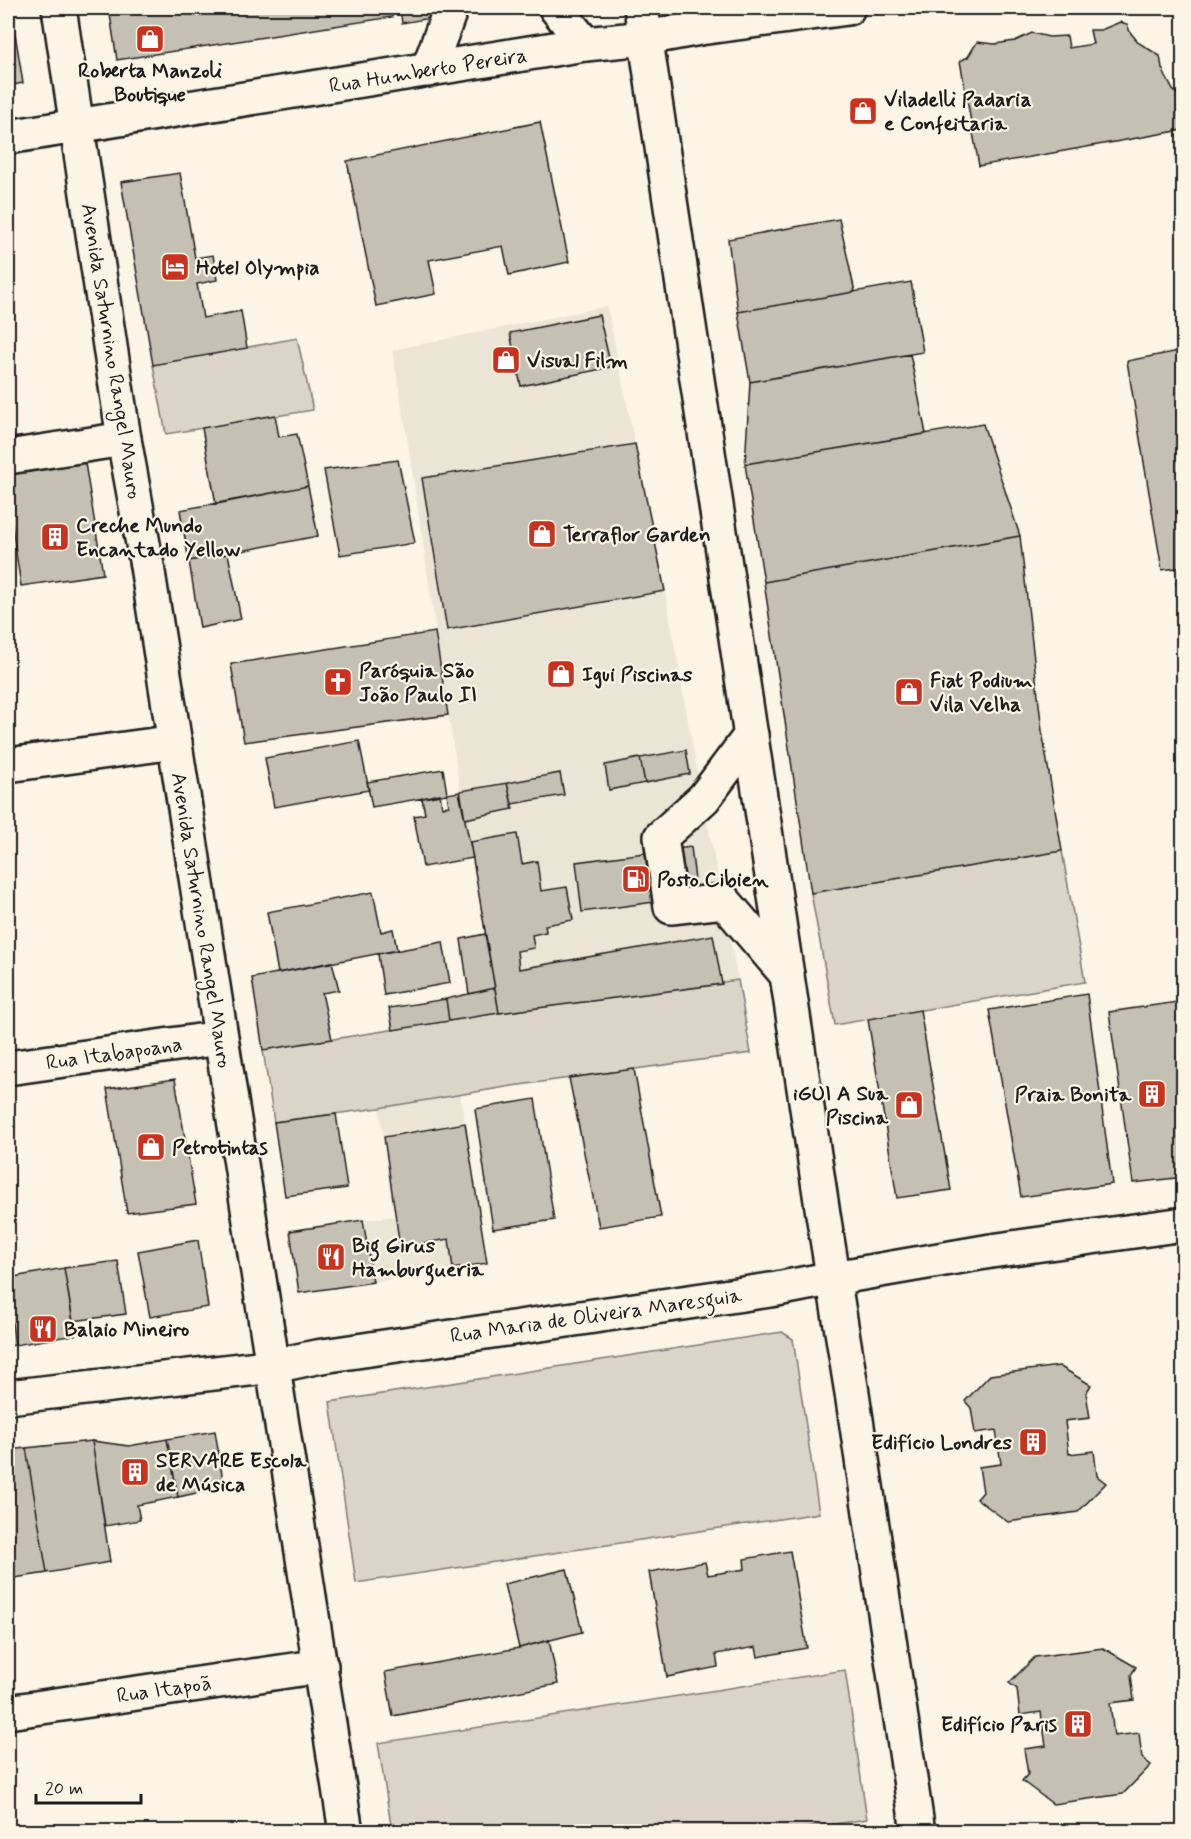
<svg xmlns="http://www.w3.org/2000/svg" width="1191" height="1839" font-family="Mynerve,sans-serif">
<rect width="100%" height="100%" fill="#fcf5e5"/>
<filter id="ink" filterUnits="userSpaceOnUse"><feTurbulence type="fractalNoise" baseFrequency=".0167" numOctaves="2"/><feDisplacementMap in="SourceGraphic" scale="12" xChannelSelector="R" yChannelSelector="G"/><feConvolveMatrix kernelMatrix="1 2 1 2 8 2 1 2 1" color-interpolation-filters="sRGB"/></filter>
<g filter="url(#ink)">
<path fill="#ebe5d6" d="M607,306L665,591L693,749L738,980L499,1013L460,791L404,417L392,350Z
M460,1094L487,1263L373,1282L363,1220L396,1216L379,1108Z"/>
<path fill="#dbd5c8" stroke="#7c7872" stroke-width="1.5" d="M297,338L313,410L166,434L153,365Z
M1062,851L1085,982L835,1025L811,893Z
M738,980L751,1053L512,1086L379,1108L274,1122L263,1050L499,1013Z
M782,1332L793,1339L819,1513L356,1583L330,1402Z
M845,1670L867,1819L782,1832L392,1831L378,1743Z"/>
<path fill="#c4c0b3" stroke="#1c1c1c" stroke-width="1.5" d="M8,8H11L23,83L8,86Z
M109,8H390L392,17L117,60Z
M400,8H429L431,18L402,23Z
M1120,22L1127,24L1130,32L1139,43L1160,56L1162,68L1166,77L1173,90L1183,100L1182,130L979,166L960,61L968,57L977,42L995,44L1015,41L1032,33L1049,37L1067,36L1069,48L1093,44L1090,30H1101Z
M540,122L569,262L509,275L503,246L429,260L436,294L376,306L347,161Z
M180,173L195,258L213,255L217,280L197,284L203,318L241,311L247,348L153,365L121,182Z
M839,219L855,292L738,312L728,239Z
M911,282L923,352L750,382L738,312Z
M599,315L611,367L521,386L510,333Z
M1184,350V567L1162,570L1127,361Z
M910,354L926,434L745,464L750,382Z
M275,415L279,437L297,434L308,486L216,504L202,428Z
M983,424L1020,536L764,582L745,464Z
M635,444L665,591L447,630L422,478Z
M398,460L415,543L340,555L324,470Z
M85,463L103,574L21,586L8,500V475Z
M308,486L318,536L189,561L180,510Z
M1020,536L1042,731L1062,851L811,893L764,582Z
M228,554L241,619L200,628L189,561Z
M1184,580V630L1176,582Z
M435,632L448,715L244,742L231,664Z
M359,741L369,790L274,807L265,758Z
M686,750L690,774L645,783L640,758Z
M640,758L645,783L609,790L605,765Z
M443,769L447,794L372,807L367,782Z
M560,773L564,795L512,804L507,783Z
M507,783L513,809L465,819L460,791Z
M459,792L473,858L423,867L414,816L425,814L422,798L440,794L442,807L449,806L447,794Z
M517,834L522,864L537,861L541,891L567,887L573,920L545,925L546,932L532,935L534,948L517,951L519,969L713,935L722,984L499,1013L470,842Z
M691,847L697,896L582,912L576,862Z
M373,892L381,932L393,929L397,950L278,973L267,912Z
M485,934L495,988L469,994L461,939Z
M443,942L450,983L384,995L378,954Z
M332,962L339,990L322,993L332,1039L263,1050L252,978Z
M495,988L499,1013L449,1021L446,999Z
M1087,994L1112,1184L1021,1197L989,1010Z
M446,999L449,1021L393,1030L389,1008Z
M1184,1001V1177L1133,1183L1109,1012Z
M920,1010L951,1190L897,1198L868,1019Z
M634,1069L661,1217L599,1227L569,1078Z
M175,1079L196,1204L127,1213L107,1089Z
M535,1099L554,1220L493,1229L475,1109Z
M336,1114L347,1188L285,1196L274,1122Z
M465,1123L487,1263L453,1269L449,1239L400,1247L384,1137Z
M363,1220L373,1282L299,1293L290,1231Z
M198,1240L208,1307L150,1317L138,1251Z
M118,1261L126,1314L73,1321L64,1268Z
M64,1268L75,1335L15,1345L8,1295V1278Z
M8,1295L15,1345L8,1346Z
M1059,1366L1091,1385L1086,1393L1090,1418L1065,1421L1069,1454L1094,1451L1097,1476L1106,1483L1078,1512L1008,1522L977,1499L983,1492L979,1467L1001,1464L996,1430L975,1433L971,1408L965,1401L990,1375Z
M215,1431L224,1487L178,1497L167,1439Z
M167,1439L178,1497L137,1505L140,1520L105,1526L92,1441L129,1446Z
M92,1441L110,1562L47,1573L26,1448Z
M26,1448L47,1573L8,1579V1450Z
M790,1551L807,1648L758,1657L756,1647L716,1654L718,1667L667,1677L649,1572L705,1562L708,1575L745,1569L744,1559Z
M567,1569L582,1632L519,1648L504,1584Z
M549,1640L558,1684L393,1716L385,1672L519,1648Z
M1103,1648L1136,1667L1131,1675L1134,1700L1110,1703L1114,1736L1139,1733L1142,1758L1151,1765L1123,1794L1053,1804L1022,1781L1028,1774L1024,1749L1046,1746L1041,1712L1020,1715L1017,1689L1009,1683L1035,1657Z"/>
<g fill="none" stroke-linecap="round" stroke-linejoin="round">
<g stroke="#1c1c1c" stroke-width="38">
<path id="minor" d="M556,8L585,44
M646,38L700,28L848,8
M428,70L451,8
M8,457L124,439
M751,735L704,798L661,837L671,907L724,901L787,975
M8,765L175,742
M8,1068L220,1038
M834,1278L991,1251L1184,1224
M8,1712L321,1666"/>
</g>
<g stroke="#1c1c1c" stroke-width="38">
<path id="major" d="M59,8L124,439L147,566L346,1832
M641,8L823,1214L852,1393L918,1832
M8,137L585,44L646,38
M8,1397L274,1366L316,1357L777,1289L834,1278"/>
</g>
<use href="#minor" stroke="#fcf5e5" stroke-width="33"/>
<use href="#major" stroke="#fcf5e5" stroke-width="33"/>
</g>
</g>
<defs>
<g id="shop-square" transform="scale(1.5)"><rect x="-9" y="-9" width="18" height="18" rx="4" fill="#c8321e" stroke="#fcf5e5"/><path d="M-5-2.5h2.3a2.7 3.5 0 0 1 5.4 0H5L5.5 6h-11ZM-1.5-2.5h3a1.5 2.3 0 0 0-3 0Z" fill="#fff"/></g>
<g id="hotel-square" transform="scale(1.5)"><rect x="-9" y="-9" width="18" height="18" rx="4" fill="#c8321e" stroke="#fcf5e5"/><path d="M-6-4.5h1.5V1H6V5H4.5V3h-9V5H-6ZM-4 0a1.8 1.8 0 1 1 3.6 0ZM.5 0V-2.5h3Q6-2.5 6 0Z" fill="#fff"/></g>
<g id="building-square" transform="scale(1.5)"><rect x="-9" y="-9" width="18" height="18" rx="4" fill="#c8321e" stroke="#fcf5e5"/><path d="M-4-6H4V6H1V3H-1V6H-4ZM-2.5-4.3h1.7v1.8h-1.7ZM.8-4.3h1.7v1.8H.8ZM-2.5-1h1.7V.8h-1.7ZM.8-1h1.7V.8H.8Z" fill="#fff"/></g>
<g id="church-square" transform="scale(1.5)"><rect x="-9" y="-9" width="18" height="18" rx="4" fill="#c8321e" stroke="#fcf5e5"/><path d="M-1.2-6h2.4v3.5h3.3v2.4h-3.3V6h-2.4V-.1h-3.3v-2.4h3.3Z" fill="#fff"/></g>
<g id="fuel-square" transform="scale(1.5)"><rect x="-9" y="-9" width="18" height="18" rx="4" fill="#c8321e" stroke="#fcf5e5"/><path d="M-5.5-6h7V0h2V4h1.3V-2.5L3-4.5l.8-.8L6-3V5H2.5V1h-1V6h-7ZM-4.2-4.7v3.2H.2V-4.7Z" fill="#fff"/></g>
<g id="restaurant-square" transform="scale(1.5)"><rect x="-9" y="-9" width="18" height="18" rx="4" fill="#c8321e" stroke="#fcf5e5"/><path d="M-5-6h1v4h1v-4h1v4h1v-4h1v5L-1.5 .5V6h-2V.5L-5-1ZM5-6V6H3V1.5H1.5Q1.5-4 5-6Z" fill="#fff"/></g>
</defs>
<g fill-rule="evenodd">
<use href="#shop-square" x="150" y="39"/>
<use href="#shop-square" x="863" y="111"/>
<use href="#hotel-square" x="175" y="267"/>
<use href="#shop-square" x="506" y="360"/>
<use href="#shop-square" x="542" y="534"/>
<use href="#building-square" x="55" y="537"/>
<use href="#shop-square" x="561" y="674"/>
<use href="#church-square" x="338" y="682"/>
<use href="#shop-square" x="909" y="692"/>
<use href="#fuel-square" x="636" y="879"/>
<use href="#building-square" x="1152" y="1094"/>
<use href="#shop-square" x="909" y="1105"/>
<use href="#shop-square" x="151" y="1147"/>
<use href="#restaurant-square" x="331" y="1257"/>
<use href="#restaurant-square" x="43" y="1329"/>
<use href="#building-square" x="1033" y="1442"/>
<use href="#building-square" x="135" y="1472"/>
<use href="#building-square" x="1078" y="1724"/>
</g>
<g text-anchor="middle" stroke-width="4.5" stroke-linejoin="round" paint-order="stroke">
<g font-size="21" font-weight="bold" fill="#1c1c1c" stroke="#fcf5e5" text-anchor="start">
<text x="150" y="77" text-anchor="middle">Roberta Manzoli<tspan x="150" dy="24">Boutique</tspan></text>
<text x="884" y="106">Viladelli Padaria<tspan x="884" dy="24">e Confeitaria</tspan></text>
<text x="196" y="274">Hotel Olympia</text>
<text x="527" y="367">Visual Film</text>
<text x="76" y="532">Creche Mundo<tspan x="76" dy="24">Encantado Yellow</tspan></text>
<text x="563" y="541">Terraflor Garden</text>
<text x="359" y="677">Paróquia São<tspan x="359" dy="24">João Paulo II</tspan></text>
<text x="582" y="681">Igui Piscinas</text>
<text x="930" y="687">Fiat Podium<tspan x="930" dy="24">Vila Velha</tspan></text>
<text x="657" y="886">Posto Cibien</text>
<text x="888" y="1100" text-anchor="end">iGUI A Sua<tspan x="888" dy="24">Piscina</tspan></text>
<text x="1131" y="1101" text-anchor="end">Praia Bonita</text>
<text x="172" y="1154">Petrotintas</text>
<text x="352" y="1252">Big Girus<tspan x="352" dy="24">Hamburgueria</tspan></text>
<text x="64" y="1336">Balaio Mineiro</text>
<text x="1012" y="1449" text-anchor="end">Edifício Londres</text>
<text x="156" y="1467">SERVARE Escola<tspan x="156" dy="24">de Música</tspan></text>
<text x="1057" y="1731" text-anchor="end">Edifício Paris</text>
</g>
<g font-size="21" fill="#1c1c1c" stroke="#fcf5e5">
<text transform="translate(428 70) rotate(-9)" y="7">Rua Humberto Pereira</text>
<text transform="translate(112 351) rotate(81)" y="7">Avenida Saturnino Rangel Mauro</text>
<text transform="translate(202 920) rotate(81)" y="7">Avenida Saturnino Rangel Mauro</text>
<text transform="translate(114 1053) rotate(-8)" y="7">Rua Itabapoana</text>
<text transform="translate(596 1315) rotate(-8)" y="7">Rua Maria de Oliveira Maresguia</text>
<text transform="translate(164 1689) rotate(-8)" y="7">Rua Itapoã</text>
</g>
</g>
<rect width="1191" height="1839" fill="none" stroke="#fcf5e5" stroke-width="30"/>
<rect x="15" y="15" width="1161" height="1809" fill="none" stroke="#1c1c1c" stroke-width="2" filter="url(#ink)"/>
<path d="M36 1794v9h105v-9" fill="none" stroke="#1c1c1c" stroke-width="3"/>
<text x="45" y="1794" font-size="18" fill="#1c1c1c" stroke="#fcf5e5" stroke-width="4.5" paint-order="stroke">20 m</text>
</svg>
